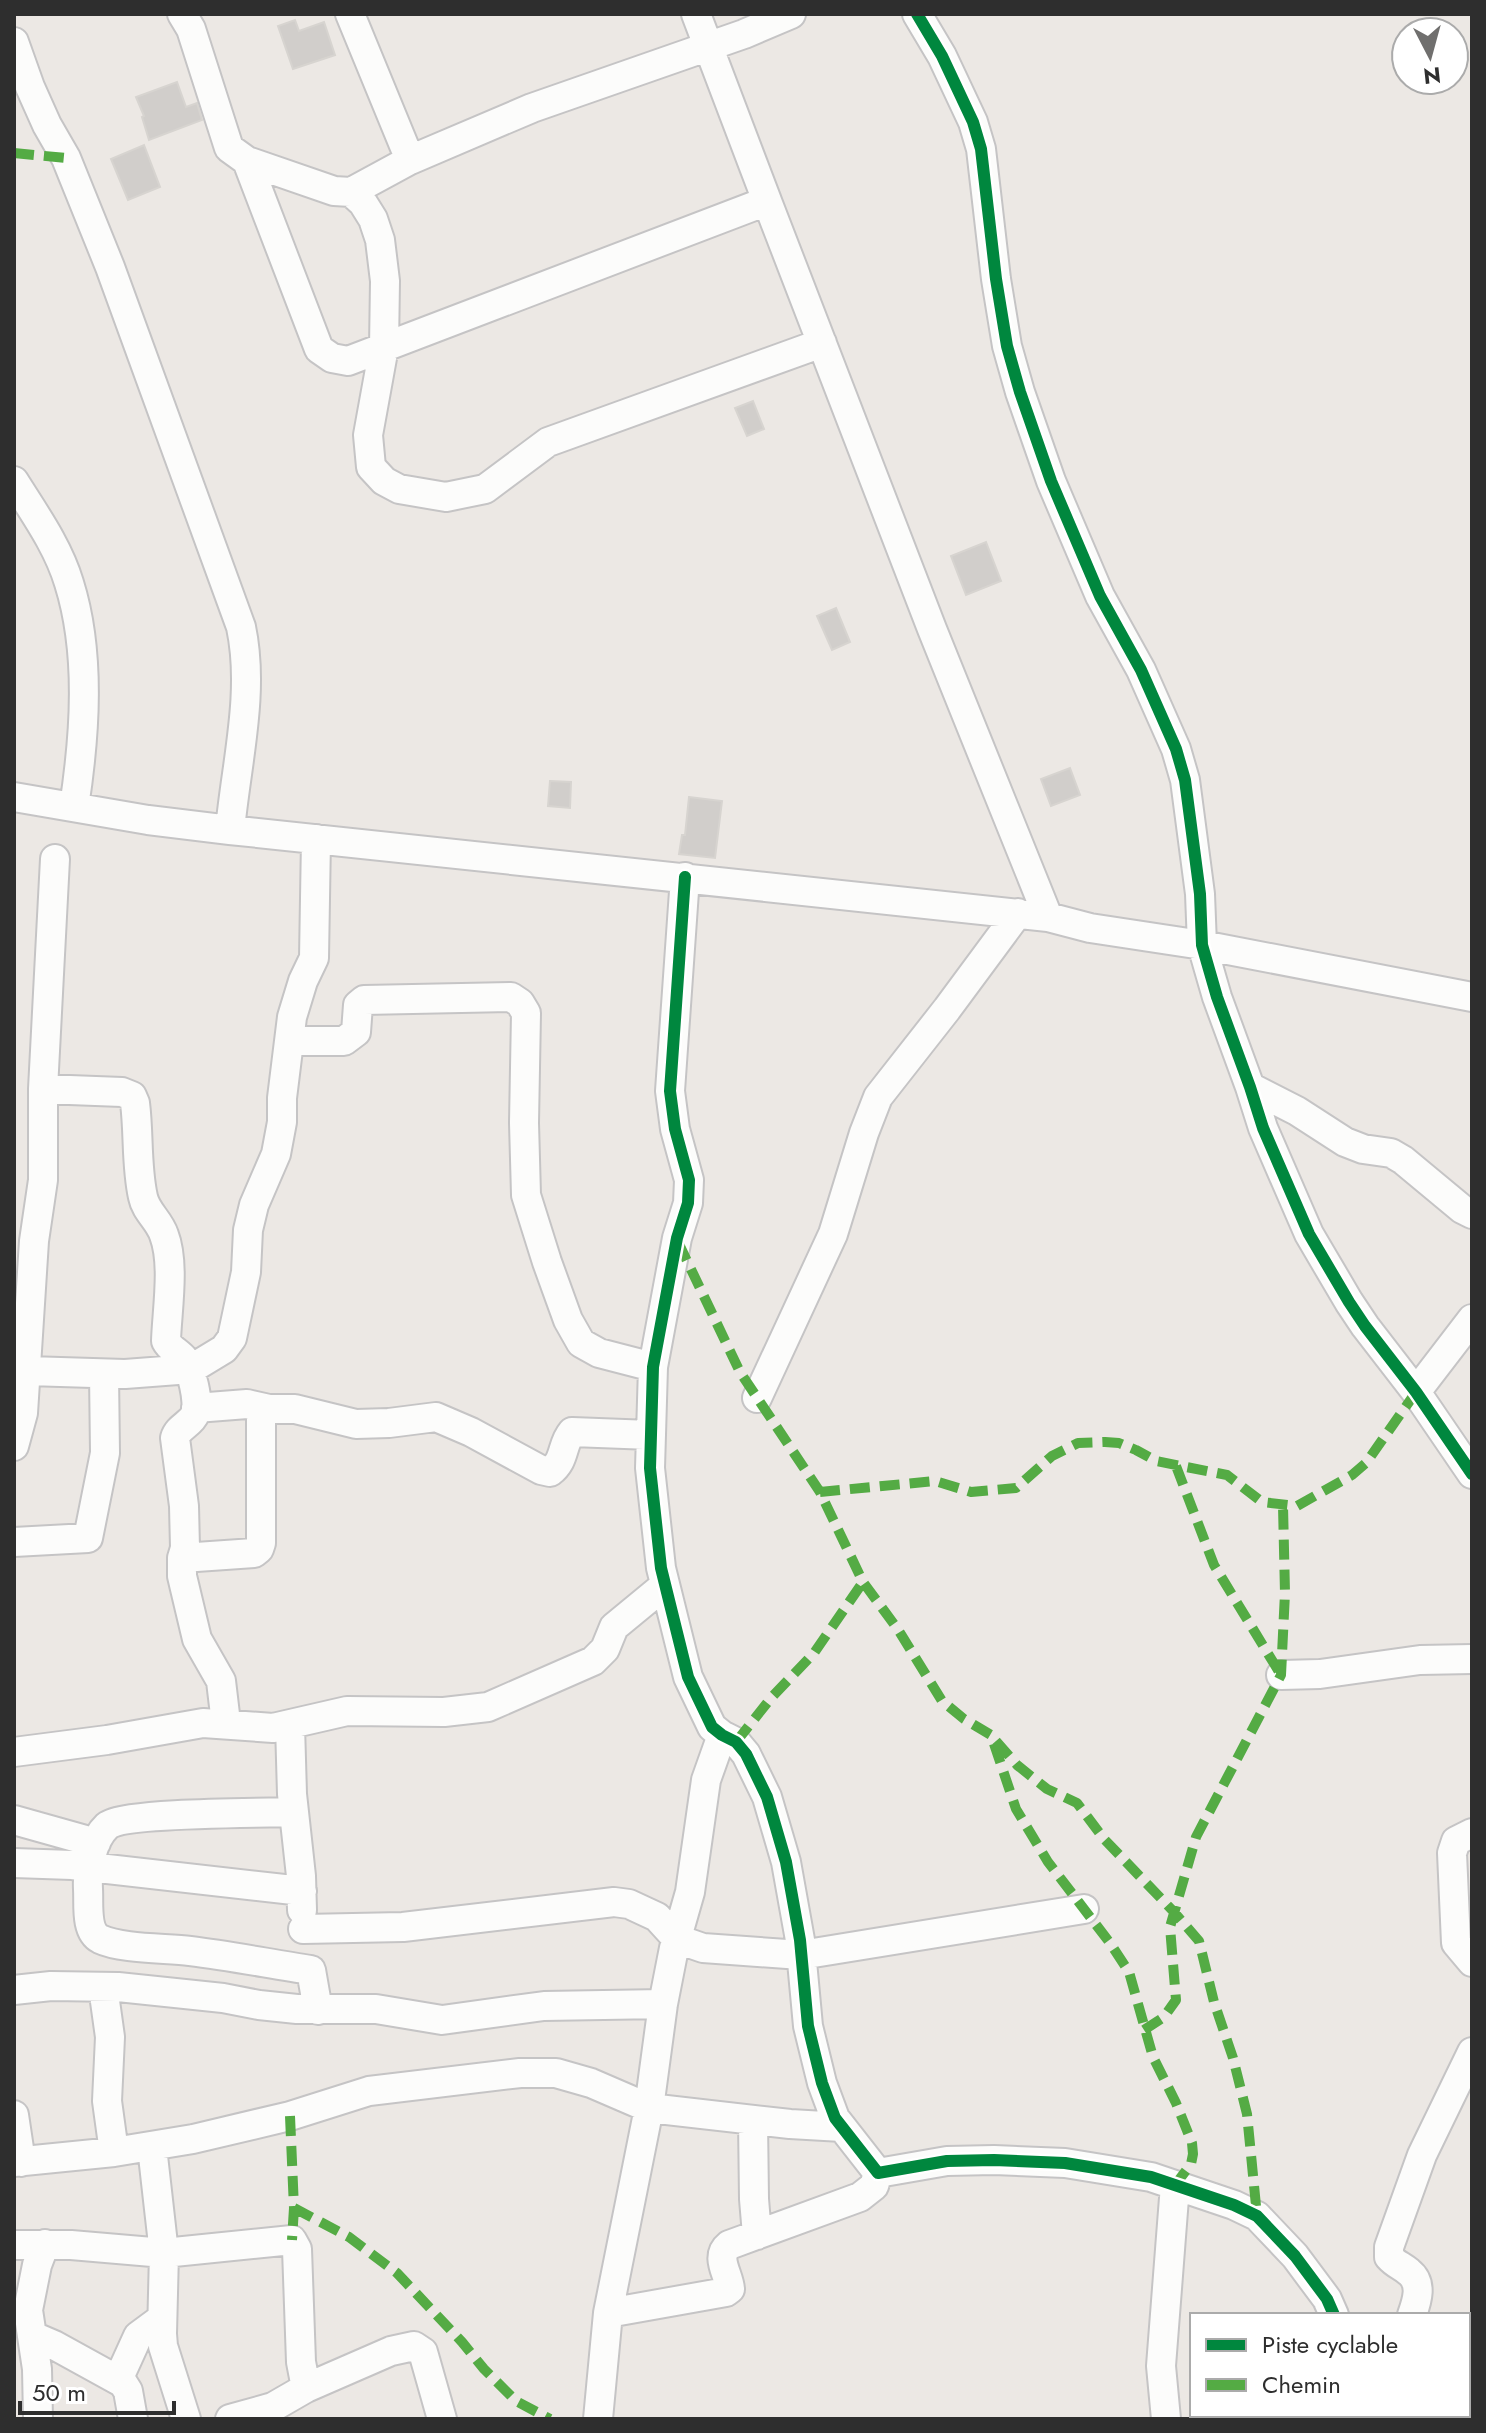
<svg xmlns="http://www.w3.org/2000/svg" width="1486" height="2433" font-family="Jost,sans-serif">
<rect width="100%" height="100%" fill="#ece8e4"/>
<path fill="#d1cecb" stroke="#d7d4d0" stroke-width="2" d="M295,20L299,31L324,22L335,55L293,69L278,26Z
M177,82L186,107L197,103L202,120L149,140L142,117L144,116L136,97Z
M144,145L160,187L128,200L111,159Z
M753,401L764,429L747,436L735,408Z
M986,542L1001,581L966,595L951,556Z
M836,608L850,642L832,650L817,616Z
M1070,768L1080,795L1051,806L1041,779Z
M550,781L571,782L570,808L548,806Z
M689,797L722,801L715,858L679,854L682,835H685Z"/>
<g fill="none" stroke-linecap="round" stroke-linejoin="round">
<g stroke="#c5c4c5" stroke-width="32">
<path id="minor" d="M182,14L191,29L229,148L247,161L334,191L351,192L410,160L532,108L744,34L791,14
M350,14L410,160
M917,14L942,56L973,122L981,149L996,279L1007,346L1020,392L1051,481L1100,596L1141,670L1176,749L1185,780L1200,894L1202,945L1217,997L1250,1087L1263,1128L1309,1234L1349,1302L1365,1326L1416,1392L1472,1474
M14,42L30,87L47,125L66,158L110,267L241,627C255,693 236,764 230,830
M247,161L319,349L332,358L348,361L767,201L696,14
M351,192L363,203L373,219L380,240L385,281L384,347L368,435L371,467L384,481L399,489L446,497L485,489L548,442L822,343
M767,201L932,629L1048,917
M14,481C34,513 58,546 69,583C91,653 85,735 74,807
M14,797L148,820L230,830L1048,917L1090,928L1202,945L1472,997
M685,877L670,1091L675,1129L689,1180L688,1203L677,1238L653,1367L650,1468L661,1568L688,1677L712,1727L722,1735L736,1742L746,1754L767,1797L786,1862L800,1940L808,2026L822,2083L835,2118L878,2173L947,2161L994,2160L1065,2163L1151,2177L1234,2205L1257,2216L1295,2256L1327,2299L1334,2315
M290,1041H344L356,1032L358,1005L364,1000L511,997L520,1003L526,1013L524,1123L526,1195L547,1262L568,1320L581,1343L599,1353L653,1367
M1250,1087L1297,1111L1345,1142L1363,1149L1391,1153L1403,1160L1462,1209L1472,1214
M43,1089L122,1092L132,1096L135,1103C139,1134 136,1166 143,1197C146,1212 159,1220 164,1235C175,1264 167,1310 166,1341C170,1349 178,1352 184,1359C191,1368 200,1402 195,1414C191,1424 178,1427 175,1438L184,1506L185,1548L182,1558V1576L197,1639L221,1681L226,1723
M28,1371L125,1374L191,1369L224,1349L232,1338L246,1272L248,1230L254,1205L276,1154L282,1122V1098L292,1017L303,981L314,958L316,839
M1416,1392L1472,1319
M757,1398L833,1234L864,1133L878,1097L947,1009L1018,913
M196,1408L247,1404L269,1409H295L356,1424L389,1423L436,1417L471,1432L541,1470L550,1472C566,1460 561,1445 572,1432L651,1435
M14,1446L23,1413L34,1241L43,1180V1089L55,859
M14,1542L88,1538L105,1453L104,1374
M182,1558L254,1553L259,1549L261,1543V1408
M1281,1675L1320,1674L1420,1660L1472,1659
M290,1725L292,1794L301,1876L302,1910
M14,1752L107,1740L203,1723L273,1728L347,1711L444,1712L488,1707L593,1661L605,1649L614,1627L665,1585
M294,1812C264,1813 124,1812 107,1826C92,1840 87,1869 88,1889C89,1904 85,1931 100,1939C121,1949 166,1948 190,1951C231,1956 271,1964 311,1970L318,2010
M14,1820L96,1843
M1472,1833L1456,1841L1452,1853L1456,1943L1472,1962
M14,1863L72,1865L302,1891
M303,1929L403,1927L614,1902L629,1904L657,1917L677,1939L703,1948L801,1955L1084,1909
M103,1987L110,2037L107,2101L114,2152
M14,1990L51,1986L118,1987L223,1998L259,2005L297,2009H376L442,2020L544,2006L663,2004
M14,2115L21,2162
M753,2120L754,2199L757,2235
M152,2147L164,2253L162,2334L163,2346L186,2419
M14,2162L114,2152L193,2139L290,2116L369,2091L520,2073H556L591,2083L649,2108L790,2124L842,2127
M14,2245H71L164,2253L292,2240L297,2249L301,2362L306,2388
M608,2313L726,2292L730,2289C729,2274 714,2257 729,2245L860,2197L874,2186L878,2173
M1412,2315C1417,2301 1423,2283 1409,2272C1402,2266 1395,2264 1389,2257V2247L1422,2155L1472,2052
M33,2336L54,2345L123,2383L128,2391L133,2419
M118,2380L138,2336L161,2319
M1374,2415L1375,2419
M38,2419L37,2369L28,2310L37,2265L45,2244
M230,2419L273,2407L306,2388L391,2351L414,2346L423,2352L442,2419
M598,2419L608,2313L649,2108L663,2004L674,1948L690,1892L706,1780L722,1735
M1166,2419L1161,2366L1175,2185"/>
</g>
<use href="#minor" stroke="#fcfcfb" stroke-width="28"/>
<path stroke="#54ab44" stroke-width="10" stroke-dasharray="20 10" stroke-linecap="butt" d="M14,153L66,158
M678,1242L740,1372L820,1492L863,1582L899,1631L942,1701L964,1719L991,1735L1016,1809L1048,1862L1110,1943L1129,1972L1153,2057L1176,2103L1192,2143L1193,2154L1191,2164L1175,2185
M1176,1466L1214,1565L1281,1675
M820,1492L935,1481L971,1492L1016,1488L1052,1456L1078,1443L1105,1442L1119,1443L1136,1450L1156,1461L1227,1475L1262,1502L1297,1506L1352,1475L1366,1463L1416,1392
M996,1741L1017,1765L1047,1789L1077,1803L1104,1839L1174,1912L1199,1941L1214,2002L1233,2058L1247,2114L1257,2216
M736,1742L771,1698L814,1653L863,1582
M1144,2030L1164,2017L1176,2000L1170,1927L1196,1837L1281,1675L1285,1593L1283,1506
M290,2116L294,2208L292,2240
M294,2208L349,2237L397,2273L462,2342L484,2369L516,2401L550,2419"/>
<g stroke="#fff" stroke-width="17">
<path id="cycleway" d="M917,14L942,56L973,122L981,149L996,279L1007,346L1020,392L1051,481L1100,596L1141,670L1176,749L1185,780L1200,894L1202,945L1217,997L1250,1087L1263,1128L1309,1234L1349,1302L1365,1326L1416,1392L1472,1474
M685,877L670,1091L675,1129L689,1180L688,1203L677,1238L653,1367L650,1468L661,1568L688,1677L712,1727L722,1735L736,1742L746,1754L767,1797L786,1862L800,1940L808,2026L822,2083L835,2118L878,2173L947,2161L994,2160L1065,2163L1151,2177L1234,2205L1257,2216L1295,2256L1327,2299L1334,2315"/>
</g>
<use href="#cycleway" stroke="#00873e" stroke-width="12"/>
</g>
<rect width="1486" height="2433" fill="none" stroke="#2e2e2e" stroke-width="32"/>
<rect x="1190" y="2313" width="280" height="104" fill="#ffffff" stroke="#ababab" stroke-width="2"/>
<rect x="1206" y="2339" width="40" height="12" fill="#00873e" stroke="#ababab" stroke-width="2"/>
<text x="1262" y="2353" font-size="24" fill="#2e2e2e">Piste cyclable</text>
<rect x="1206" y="2379" width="40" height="12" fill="#54ab44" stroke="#ababab" stroke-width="2"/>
<text x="1262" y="2393" font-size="24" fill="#2e2e2e">Chemin</text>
<g transform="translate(1430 56) rotate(174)"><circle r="38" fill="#ffffff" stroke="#ababab" stroke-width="2"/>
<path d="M0-6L14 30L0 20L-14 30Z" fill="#706f6e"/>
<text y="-12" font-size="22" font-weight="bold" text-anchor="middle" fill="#2e2e2e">N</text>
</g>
<path d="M20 2401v12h154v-12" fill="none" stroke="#2e2e2e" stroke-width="4"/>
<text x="32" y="2401" font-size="24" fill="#2e2e2e" stroke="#ffffff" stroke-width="6" paint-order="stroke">50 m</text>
</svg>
